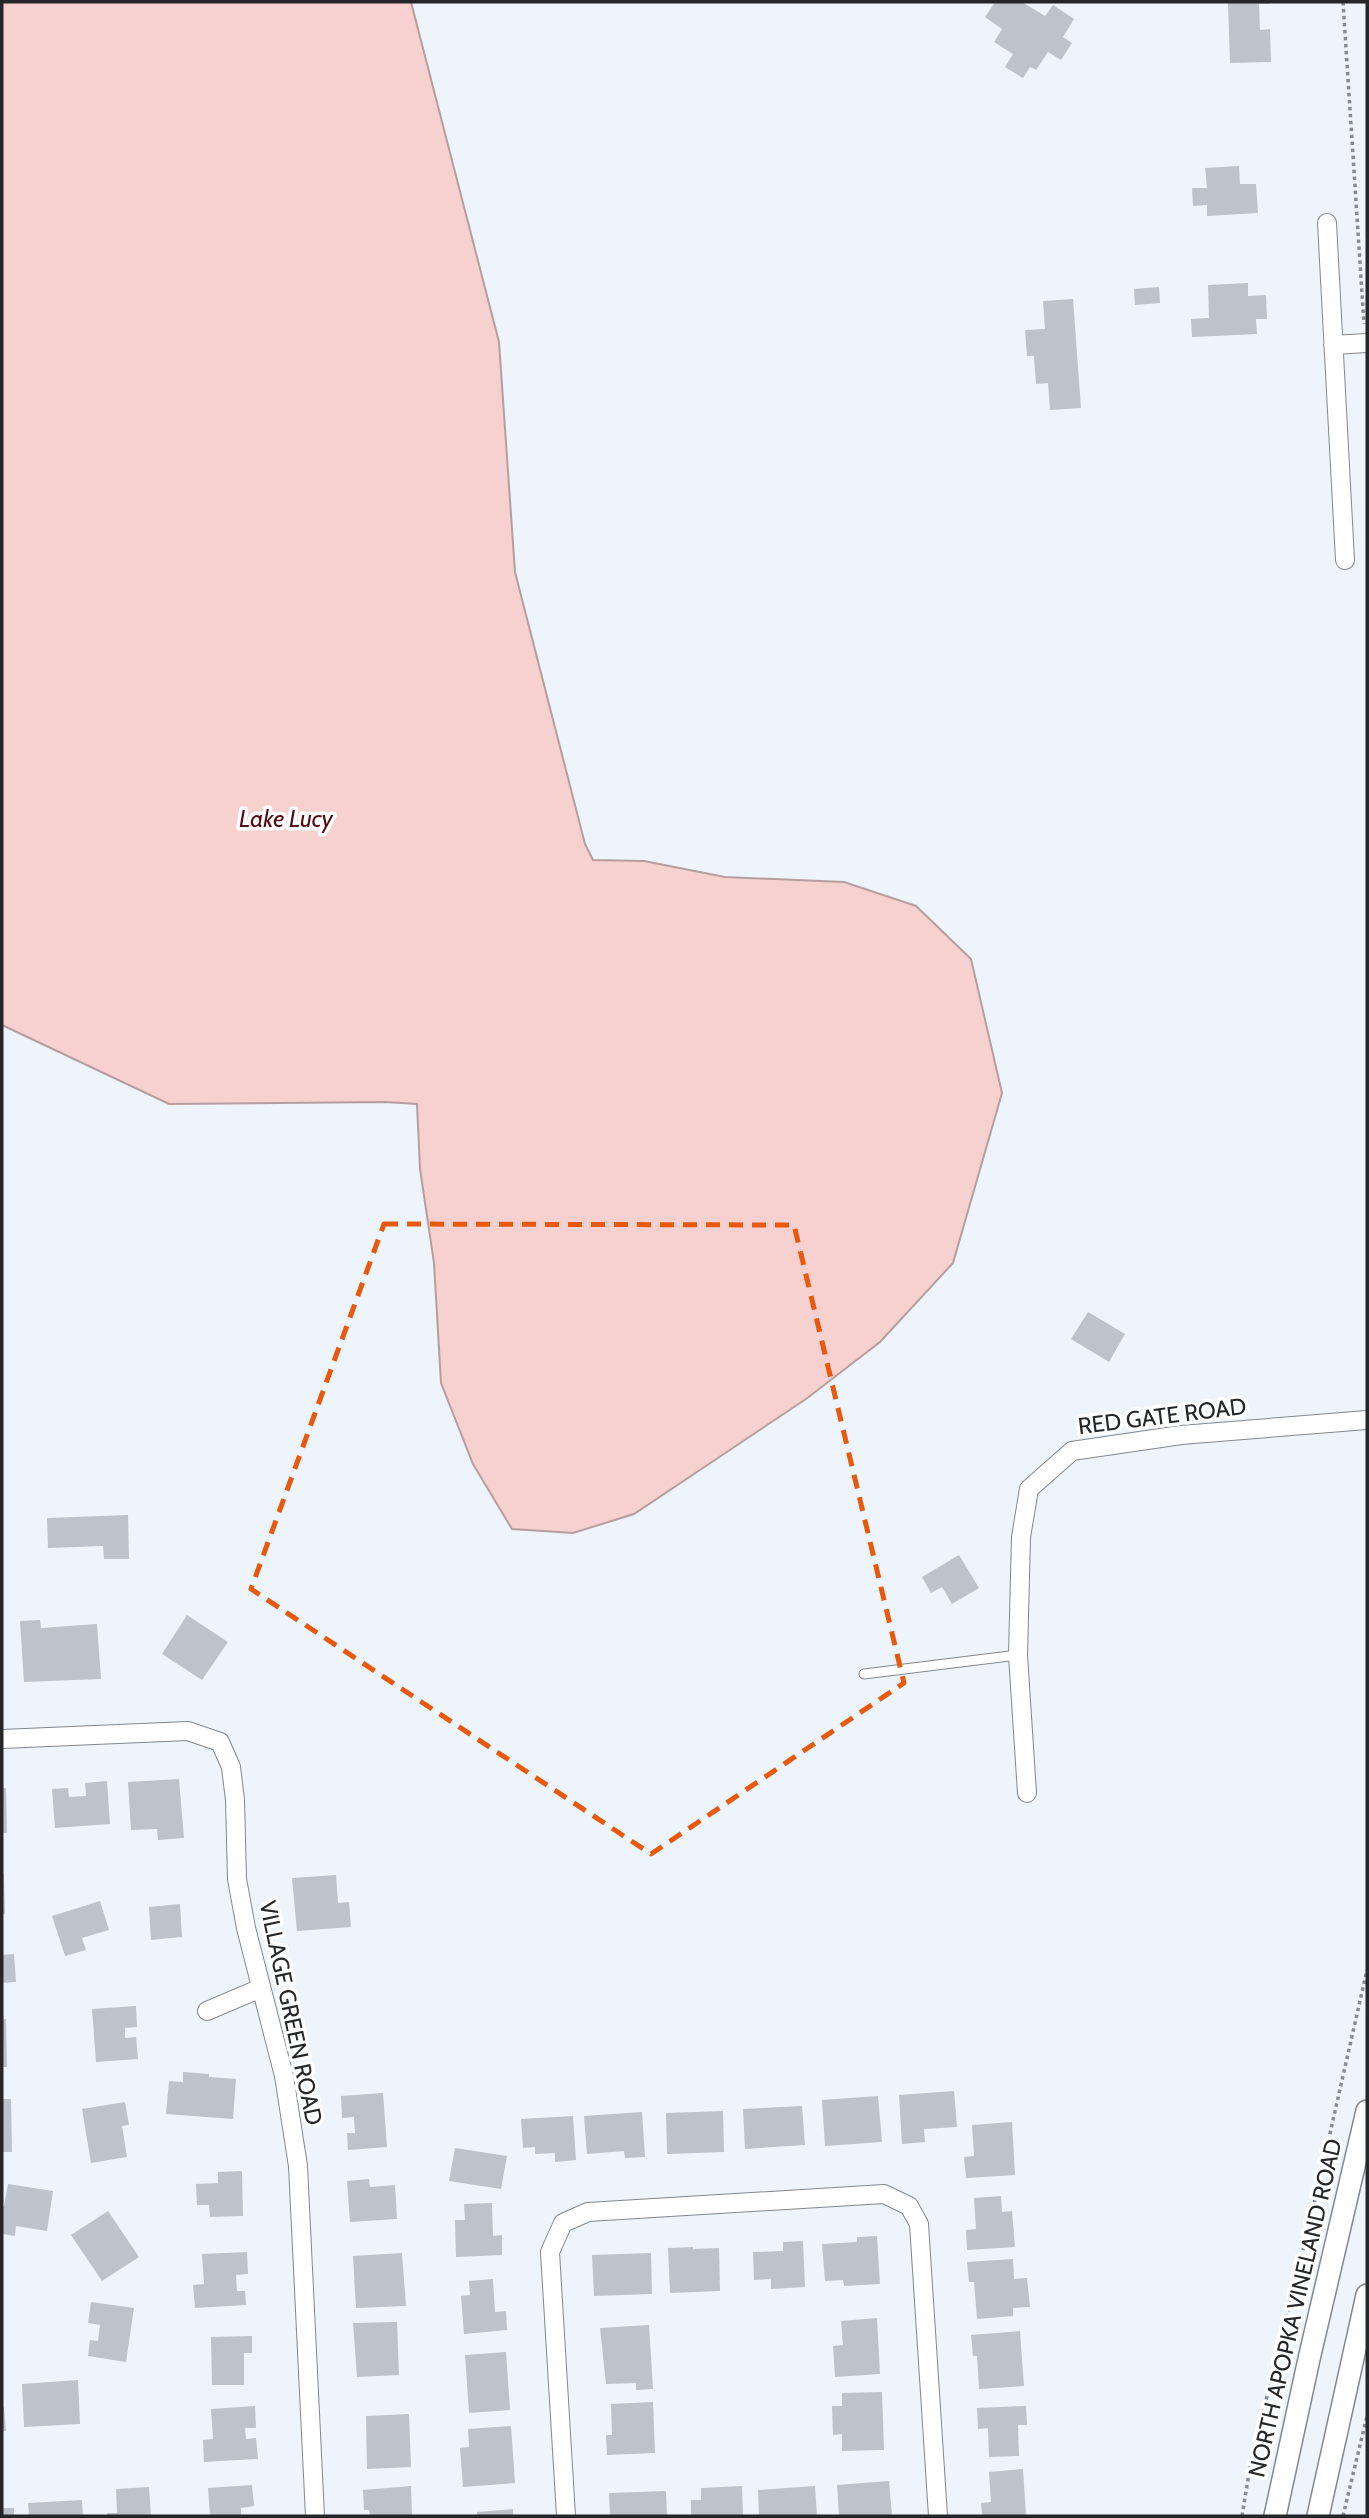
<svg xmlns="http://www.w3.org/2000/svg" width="1369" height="2518" font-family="Cabin,sans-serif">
<rect width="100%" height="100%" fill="#edf4fc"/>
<path fill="#f6d1d0" stroke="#b79e9e" stroke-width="2" d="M2,2H411L499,342L515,572L585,844L593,860L644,861L725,877L844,882L916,906L971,959L1002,1093L953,1263L880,1342L806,1399L634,1514L573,1533L512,1529L473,1464L441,1383L434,1263L420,1169L417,1104L385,1102L169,1104L2,1025Z"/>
<path fill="#bcc3ca" d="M995,2H1022L1045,16L1053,5L1074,19L1063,37L1072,43L1061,60L1048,52L1036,70L1030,67L1023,78L1005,67L1013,54L994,42L1002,29L985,17Z
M1228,2H1270V4H1259L1260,30L1270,29L1271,62L1230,63Z
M1239,166L1240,184H1256L1258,213L1207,216V205L1193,206L1192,188H1207L1205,168Z
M1248,283V296L1266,295L1267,319H1256L1257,334L1192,337L1191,319L1209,318L1208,285Z
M1159,287L1160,303L1135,305L1134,289Z
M1073,299L1081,408L1050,410L1048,383L1036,384L1034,356H1027L1025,330L1045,329L1043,301Z
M1088,1312L1125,1334L1109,1362L1071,1339Z
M128,1515L129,1559H104L103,1546L48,1548L47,1518Z
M959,1555L979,1588L952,1604L942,1587L931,1593L922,1577Z
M187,1615L228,1642L202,1680L162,1654Z
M40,1620L41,1628L97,1624L101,1679L24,1682L20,1621Z
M179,1779L184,1838L158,1840L157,1829L131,1830L128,1782Z
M107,1781L110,1824L55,1828L52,1789L68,1788L69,1797L86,1796L85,1783Z
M2,1788H6L7,1833H2Z
M2,1874H4L5,1914H2Z
M336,1875L338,1903L349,1902L351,1927L297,1931L292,1878Z
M100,1901L109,1930L82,1938L86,1950L65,1956L52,1916Z
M180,1904L182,1937L151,1940L149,1907Z
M14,1954L16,1982L2,1983V1955Z
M136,2006L137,2027L125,2028V2038L136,2037L138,2059L96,2062L92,2009Z
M2,2019H6L7,2067H2Z
M183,2072L209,2074V2077L236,2079L233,2119L166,2114L169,2081L183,2082Z
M954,2091L957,2127L924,2129L925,2142L902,2144L899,2095Z
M383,2093L387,2147L348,2150L347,2133H355L354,2117L342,2118L341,2096Z
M878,2096L882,2142L825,2146L822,2100Z
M2,2099H11L12,2152H2Z
M125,2102L129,2125L122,2126L127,2157L91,2163L82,2109Z
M802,2106L805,2145L745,2149L743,2109Z
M723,2111L724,2152L667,2154L666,2113Z
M642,2112L645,2157L625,2158L624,2151L587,2154L584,2116Z
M573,2116L576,2160L555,2162V2153L535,2154V2147L523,2148L521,2119Z
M1012,2122L1015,2175L966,2178L964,2157L974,2156L972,2125Z
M455,2148L507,2156L501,2189L449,2181Z
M242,2171L243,2216L210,2217L209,2205H197L196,2184L218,2183V2172Z
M369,2179L370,2187L395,2185L397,2219L350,2222L347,2181Z
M8,2184L53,2191L47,2231L16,2226L15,2236L2,2234V2206H4Z
M1001,2196L1002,2212L1012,2211L1015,2247L967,2250L966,2230L976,2229L974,2198Z
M492,2203L493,2236L502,2235V2255L456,2257L455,2220H465L464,2204Z
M108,2211L139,2257L102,2281L71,2235Z
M877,2236L880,2284L844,2286L843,2280L825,2281L822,2244L857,2242V2237Z
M803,2241L805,2287L771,2289V2279L754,2280L753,2252L783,2251V2242Z
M693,2247V2249L719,2248L720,2291L670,2293L668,2248Z
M247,2252L248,2274L236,2275L237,2291H245L246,2305L195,2308L193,2285L204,2284L202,2254Z
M402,2253L406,2306L356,2308L353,2256Z
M651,2253L652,2294L594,2296L592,2255Z
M1013,2259L1014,2279L1027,2278L1030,2307L1013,2308V2316L977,2319L974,2282H969L967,2262Z
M493,2279L495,2312L506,2311L507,2330L464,2334L461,2296L470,2295L469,2281Z
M91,2302L134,2308L126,2362L88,2356L90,2340L98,2341L100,2325L88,2323Z
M877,2318L880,2374L835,2377L833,2346L843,2345L841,2321Z
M397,2322L399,2375L357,2377L353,2323Z
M649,2325L653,2389L636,2390V2383L606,2384L600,2328Z
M1020,2331L1024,2386L979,2389L977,2356H973L971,2335Z
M252,2336V2353H244V2385H212L211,2337Z
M506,2352L510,2410L469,2413L465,2355Z
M78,2380L80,2424L24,2427L22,2384Z
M882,2392L884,2450L842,2451V2434L833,2435L832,2406H842V2393Z
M653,2402L655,2453L607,2455L606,2435H612L611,2404Z
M255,2406L256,2428H245L246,2439L256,2438L258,2459L204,2462L203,2440L213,2439L211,2409Z
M1026,2406L1027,2425H1018L1019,2456L989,2457L988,2428L978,2429L977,2408Z
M2,2407H4L6,2431H2Z
M409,2414L411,2467L367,2469L366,2416Z
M511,2426L515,2483L463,2487L460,2448L469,2447L468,2429Z
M1023,2469L1026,2516H982L981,2503L991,2502L989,2472Z
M889,2481L892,2516H839L837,2485Z
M252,2485L254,2506L241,2508V2516H210L208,2488Z
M411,2486L412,2516H370L369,2510H364L363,2490Z
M742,2486L743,2516H691V2500H701V2488Z
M815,2486L817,2516H759L758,2490Z
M149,2487L151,2516H107V2513H117L116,2489Z
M666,2491L667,2516H610L609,2493Z
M82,2500L83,2516H29L28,2503Z
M2,2508H14V2516H2Z
M513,2509V2516H477V2512Z"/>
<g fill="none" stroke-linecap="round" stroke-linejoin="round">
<g stroke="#80878e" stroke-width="11">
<path id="service" d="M864,1674L1018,1655"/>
</g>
<g stroke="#80878e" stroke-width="20">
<path id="minor" d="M1327,223L1345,560
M1333,345L1367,343
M2,1739L188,1731L220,1742L231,1767L235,1800L237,1879L246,1928L284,2076L298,2166L315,2516
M1027,1793L1018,1655L1021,1537L1029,1489L1072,1451L1181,1435L1367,1420
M207,2011L261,1988
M566,2516L550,2252L563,2223L588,2212L884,2194L909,2206L919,2224L938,2516"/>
</g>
<g stroke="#80878e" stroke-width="24">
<path id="tertiary" d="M1275,2516L1309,2359L1367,2111
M1318,2516L1367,2295"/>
</g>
<path stroke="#888c92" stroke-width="3.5" stroke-dasharray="3.5 3.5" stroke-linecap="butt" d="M1343,2L1364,324
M1242,2516L1251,2461L1309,2226L1367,1970
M1343,2516L1367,2416"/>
<use href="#service" stroke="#fff" stroke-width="9"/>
<use href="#minor" stroke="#fff" stroke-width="18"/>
<use href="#tertiary" stroke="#fff" stroke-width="21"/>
</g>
<path fill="none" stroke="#e8590c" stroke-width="5" stroke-dasharray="14 9" stroke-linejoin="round" d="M384,1224L794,1225L904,1683L651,1854L251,1589Z"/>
<g text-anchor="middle" stroke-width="7" stroke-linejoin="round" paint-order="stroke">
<g font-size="23" fill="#242629" stroke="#fff">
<text transform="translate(1162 1416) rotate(-7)" y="8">RED GATE ROAD</text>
<text transform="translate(291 2013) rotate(78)" y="8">VILLAGE GREEN ROAD</text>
<text transform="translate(1295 2308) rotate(-77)" y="8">NORTH APOPKA VINELAND ROAD</text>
</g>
<g font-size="24" font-style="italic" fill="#540913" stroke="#fff">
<text x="286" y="827">Lake Lucy</text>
</g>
</g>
<rect width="1369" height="2518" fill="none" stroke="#242629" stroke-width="7"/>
</svg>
